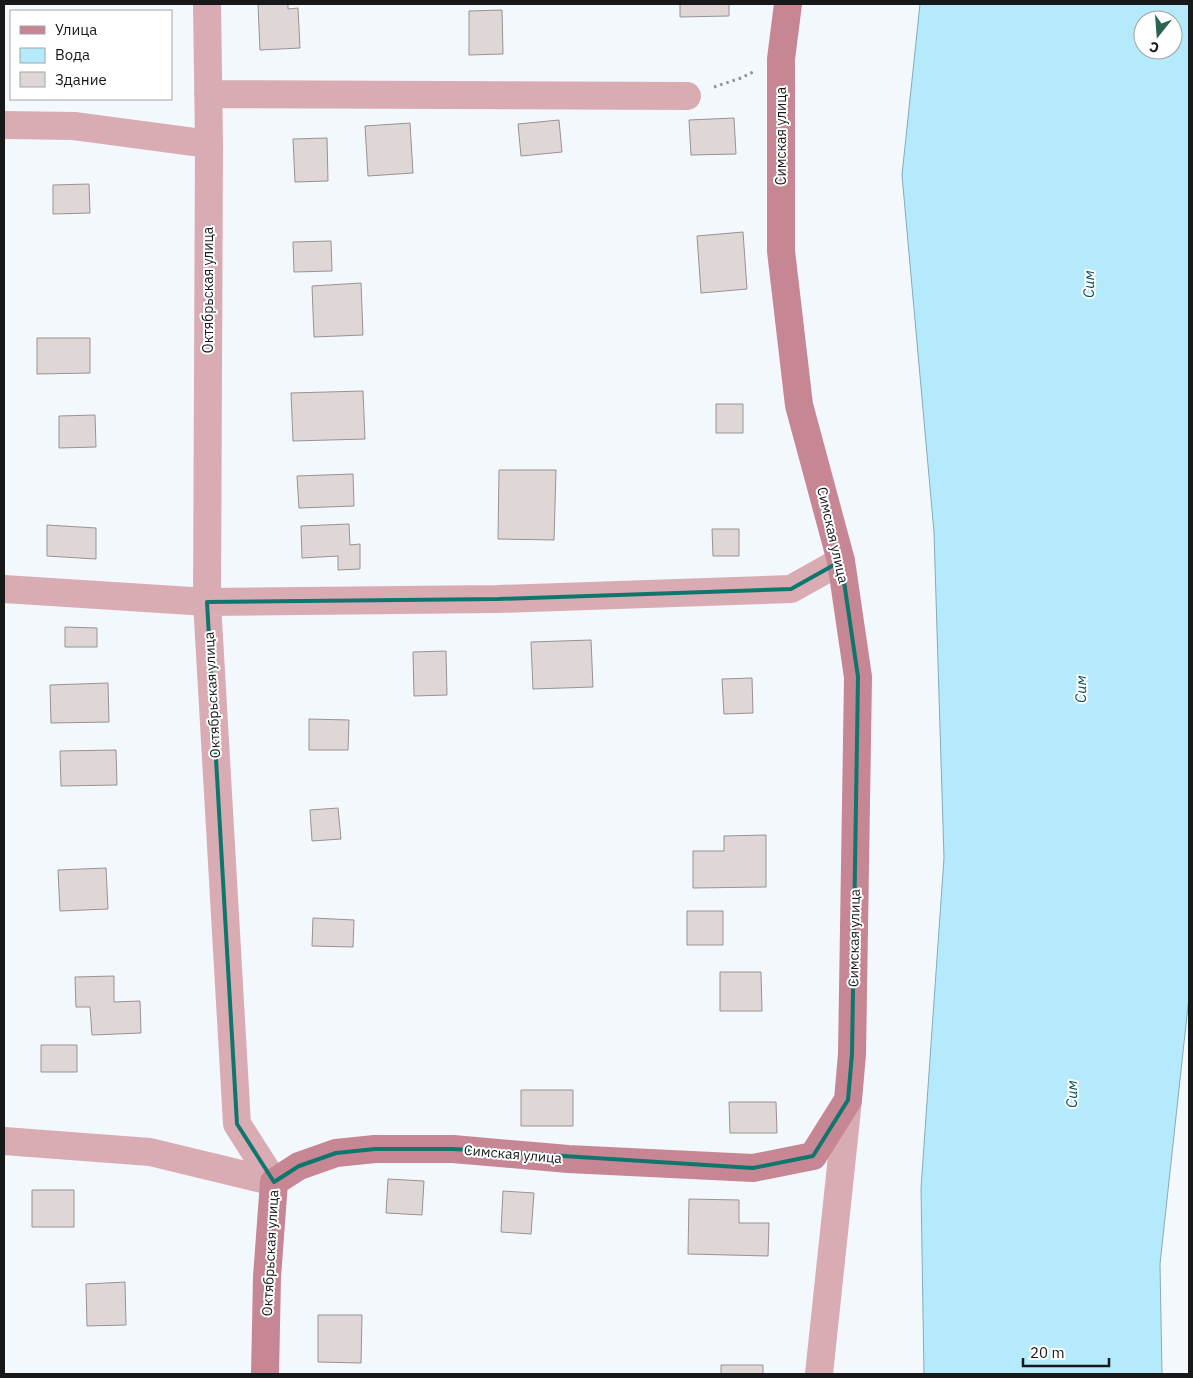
<svg xmlns="http://www.w3.org/2000/svg" width="1193" height="1378" font-family="'IBM Plex Sans',sans-serif">
<rect width="100%" height="100%" fill="#f3f8fd"/>
<path fill="#b5eafc" stroke="#85abb8" fill-rule="evenodd" d="M920,4H1189V997L1160,1264L1162,1374H924L921,1188L944,858L934,532L902,175ZM1143,20H1173V50H1143Z"/>
<path fill="#ded7d6" stroke="#999292" d="M258,4H288V9L298,8L300,48L260,50Z
M680,4H729V16L680,17Z
M502,10L503,54L469,55V11Z
M734,118L736,154L691,155L689,120Z
M559,120L562,152L521,156L518,124Z
M410,123L413,173L368,176L365,126Z
M327,138L328,181L295,182L293,139Z
M89,184L90,213L53,214V185Z
M743,232L747,289L701,293L697,236Z
M331,241L332,271L294,272L293,242Z
M361,283L363,335L314,337L312,286Z
M37,338H90V373L37,374Z
M363,391L365,439L293,441L291,393Z
M716,404H743V433H716Z
M95,415L96,447L59,448V416Z
M499,470H556L554,540L498,539Z
M353,474L354,506L299,508L297,476Z
M349,524L350,545L360,544V569L338,570V556L302,558L301,526Z
M47,525L96,528V559L47,556Z
M712,529H739V556H713Z
M65,627L97,628V647H65Z
M591,640L593,687L533,689L531,642Z
M446,651L447,695L414,696L413,652Z
M752,678L753,713L724,714L722,679Z
M108,683L109,722L51,723L50,685Z
M309,719L349,720L348,750H309Z
M116,750L117,785L61,786L60,751Z
M338,808L341,839L312,841L310,810Z
M766,835V887L693,888V851H724V836Z
M106,868L108,909L60,911L58,870Z
M687,911H723V945H687Z
M313,918L354,920L353,947L312,946Z
M720,972H761L762,1011H720Z
M114,976V1002L140,1001L141,1033L92,1035L90,1007H76L75,977Z
M41,1045H77V1072H41Z
M521,1090H573V1126H521Z
M729,1102H776L777,1133H730Z
M388,1179L424,1181L422,1215L386,1213Z
M32,1190H74V1227H32Z
M503,1191L534,1193L531,1234L501,1232Z
M689,1199L739,1200V1223H769L768,1256L688,1254Z
M125,1282L126,1325L87,1326L86,1284Z
M318,1315H362L361,1363L318,1362Z
M721,1365H763V1374H721Z"/>
<g fill="none" stroke-linecap="round" stroke-linejoin="round">
<path stroke="#909497" stroke-width="3" stroke-dasharray="2.5 4" stroke-linecap="butt" d="M714,87L741,78L753,72"/>
<path stroke="#d9acb4" stroke-width="28" d="M207,4L209,144L207,602L237,1124L274,1182
M208,94L687,96
M4,125L74,126L209,144
M4,589L207,602L498,599L791,589L841,561
M4,1141L150,1152L274,1182
M819,1374L848,1100"/>
<path stroke="#c78693" stroke-width="28" d="M265,1374L267,1277L274,1182L299,1166L336,1153L375,1149H453L568,1159L753,1168L813,1156L848,1100L852,1054L858,677L841,561L799,405L781,251V59L788,4"/>
</g>
<path fill="none" stroke="#0f766e" stroke-width="4" stroke-linejoin="round" d="M841,561L858,677L852,1054L848,1100L813,1156L753,1168L453,1149H375L336,1153L299,1166L274,1182L237,1124L207,602L498,599L791,589Z"/>
<g text-anchor="middle" stroke-width="4" stroke-linejoin="round" paint-order="stroke">
<g font-size="14" fill="#161819" stroke="#fff">
<text transform="translate(781 136) rotate(-90)" y="5">Симская улица</text>
<text transform="translate(208 290) rotate(-90)" y="5">Октябрьская улица</text>
<text transform="translate(833 535) rotate(77)" y="5">Симская улица</text>
<text transform="translate(212 695) rotate(-93)" y="5">Октябрьская улица</text>
<text transform="translate(854 938) rotate(-89)" y="5">Симская улица</text>
<text transform="translate(513 1154) rotate(5)" y="5">Симская улица</text>
<text transform="translate(270 1253) rotate(-87)" y="5">Октябрьская улица</text>
</g>
<g font-size="15" font-style="italic" fill="#004e60" stroke="#fff">
<text transform="translate(1089 284) rotate(-89)" y="5">Сим</text>
<text transform="translate(1081 689) rotate(-89)" y="5">Сим</text>
<text transform="translate(1072 1094) rotate(-89)" y="5">Сим</text>
</g>
</g>
<rect width="1193" height="1378" fill="none" stroke="#161819" stroke-width="10"/>
<rect x="10" y="10" width="162" height="90" fill="#ffffff" stroke="#a2a3a3"/>
<rect x="20" y="26" width="25" height="8" fill="#c78693" stroke="#a2a3a3"/>
<text x="55" y="35" font-size="15" fill="#161819">Улица</text>
<rect x="20" y="48" width="25" height="15" fill="#b5eafc" stroke="#a2a3a3"/>
<text x="55" y="60" font-size="15" fill="#161819">Вода</text>
<rect x="20" y="72" width="25" height="15" fill="#ded7d6" stroke="#a2a3a3"/>
<text x="55" y="85" font-size="15" fill="#161819">Здание</text>
<g transform="translate(1158 35) rotate(197)"><circle r="24" fill="#ffffff" stroke="#a2a3a3"/>
<path d="M0-4L9 19L0 12L-9 19Z" fill="#28644e"/>
<text y="-8" font-size="14" font-weight="bold" text-anchor="middle" fill="#161819">С</text>
</g>
<path d="M1023 1358v8h86v-8" fill="none" stroke="#161819" stroke-width="2.5"/>
<text x="1030" y="1358" font-size="15" fill="#161819" stroke="#ffffff" stroke-width="4" paint-order="stroke">20 m</text>
</svg>
